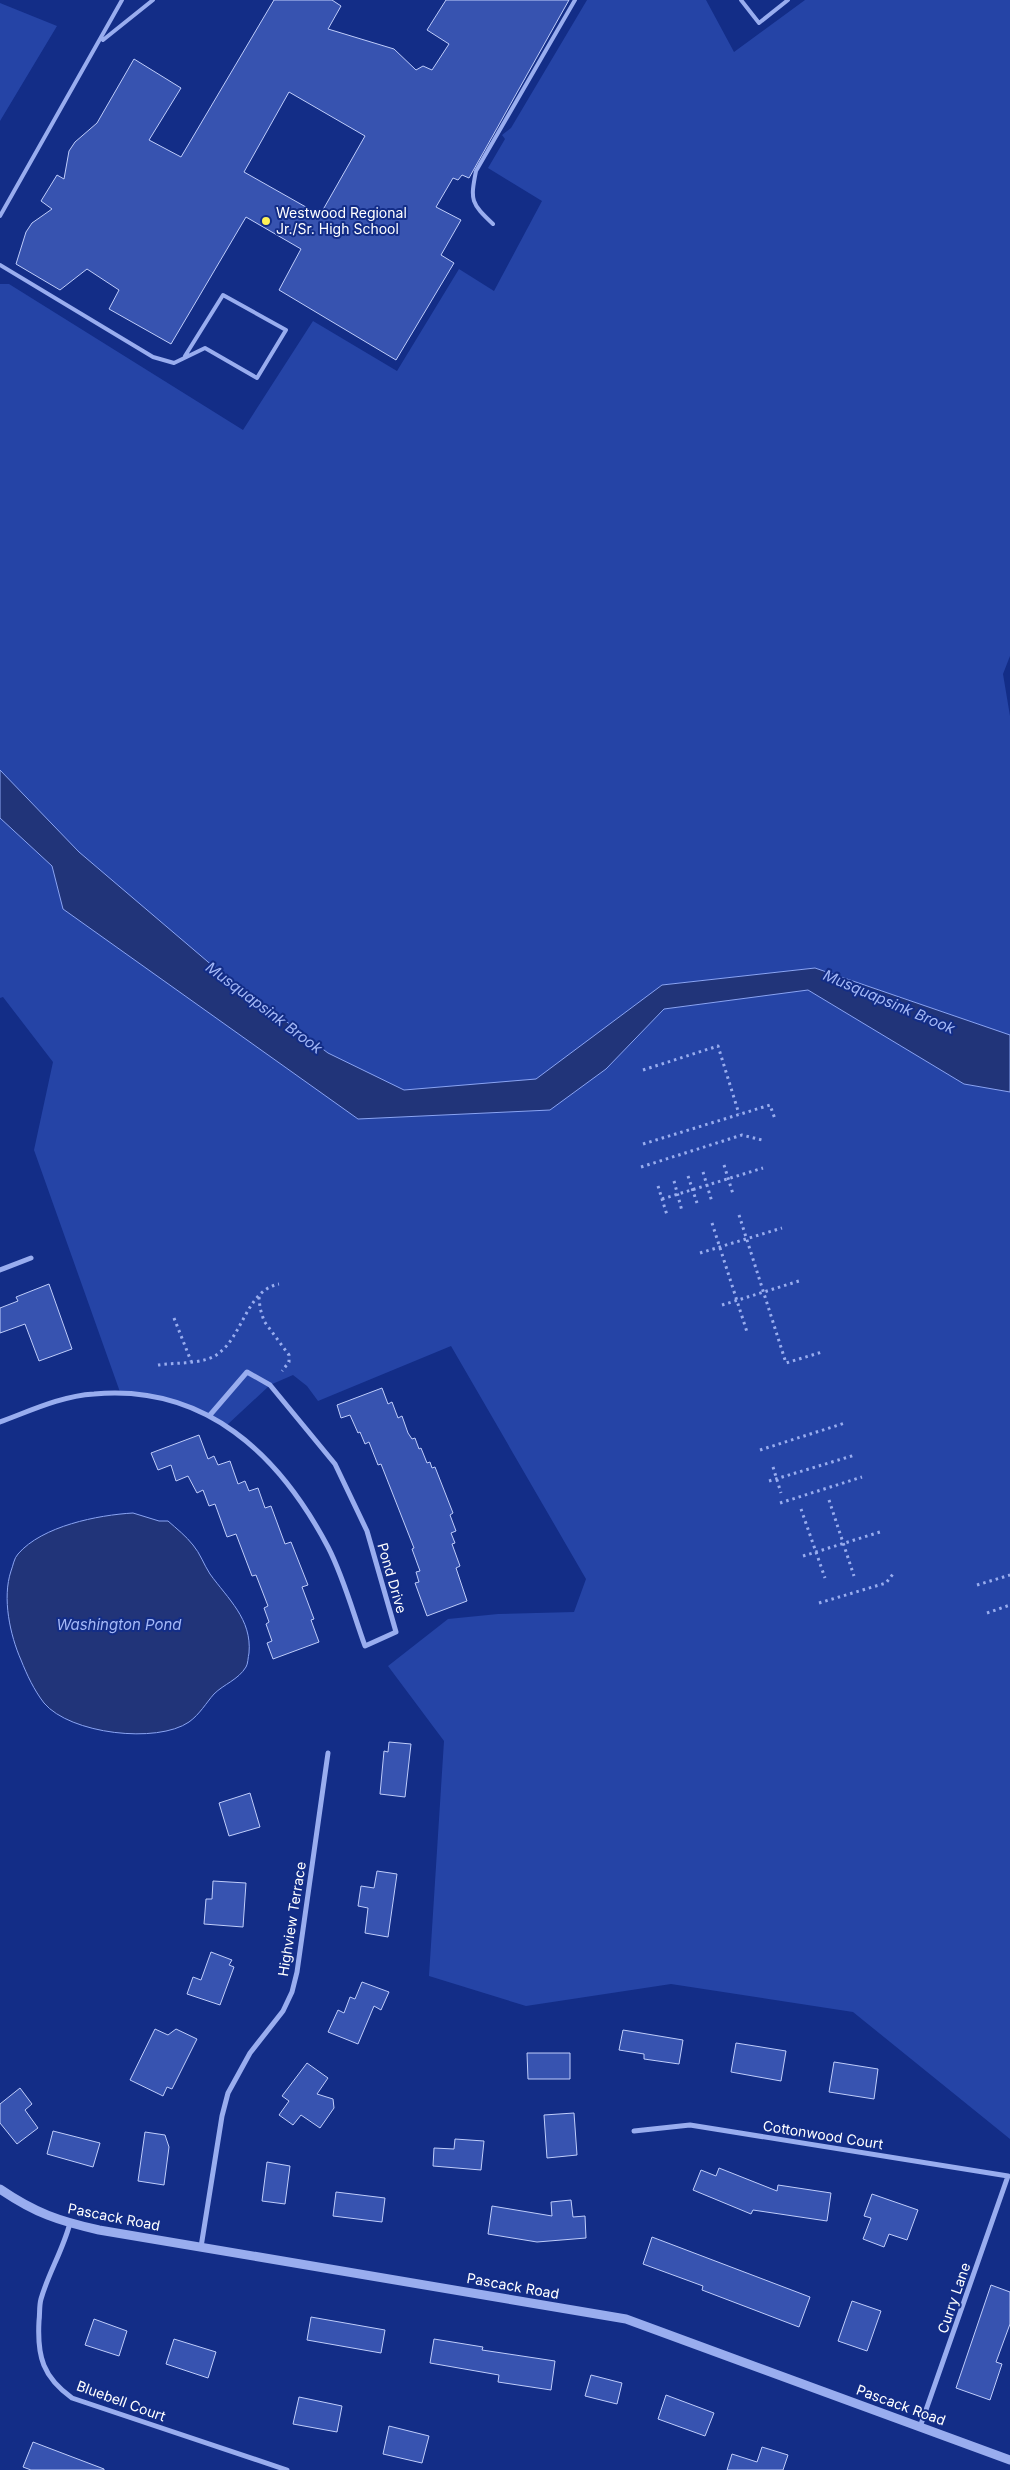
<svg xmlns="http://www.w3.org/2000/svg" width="1010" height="2470" font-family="Inter,sans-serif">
<rect width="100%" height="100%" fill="#132d87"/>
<path fill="#2544a6" d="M587,0H706L734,52L805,0H1010V656L1003,674L1010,716V1035L815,968L662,985L608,1065L664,1009L808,990L964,1084L1010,1092V2139L853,2012L671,1984L526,2006L429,1976L444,1741L388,1666L448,1619L498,1614L574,1612L586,1579L451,1346L318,1401L307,1386L293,1375L270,1385L227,1425L180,1402L120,1392L34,1150L53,1062L3,997L0,998V284H9L243,430L313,321L397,371L459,269L494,291L542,201L488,168L505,139L502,135L511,128Z
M0,3L57,26L0,121Z"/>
<path fill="#213479" stroke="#8aa4f3" d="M0,770L79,852L214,967L328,1053L404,1090L536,1079L662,985L815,968L1010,1035V1092L964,1084L808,990L664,1009L606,1069L550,1110L358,1119L63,909L52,866L0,818Z
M133,1513L159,1521H168C177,1529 186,1536 193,1545C200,1553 204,1565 210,1574C228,1599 252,1619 249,1653C248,1657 248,1664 246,1667C238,1680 224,1684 214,1694C206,1703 200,1714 189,1722C157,1744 70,1734 44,1703C34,1690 27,1675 21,1660C10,1635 2,1598 11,1571C13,1566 14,1558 18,1554C42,1526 98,1515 133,1513Z"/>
<path fill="#3753b0" stroke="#bfcdfb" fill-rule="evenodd" d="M274,0H332L341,6L328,29L394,49L416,70L423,66L432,70L449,44L427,30L446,0H569L469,178L462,175L458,180L453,178L436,207L461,220L441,255L454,263L396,360L279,290L301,249L246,217L171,344L109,309L119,290L87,269L60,290L16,264L26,232L32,223L52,209L41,201L57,175L64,179L69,151L75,142L97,123L134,59L181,88L149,140L181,157ZM289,92L365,136L320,215L244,172Z
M49,1284L72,1349L39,1361L25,1324L0,1333V1308L18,1301L16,1297Z
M382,1388L388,1404L392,1402L398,1418L402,1416L408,1433L412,1439L415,1438L419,1449L421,1448L427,1463L430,1462L432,1468L435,1467L453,1513L450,1515L456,1531L451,1533L455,1543L452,1544L460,1566L456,1568L467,1601L427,1616L415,1583L419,1582L416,1572L420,1571L412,1549L414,1548L381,1464L378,1465L369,1442L365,1444L360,1432L358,1433L350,1415L341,1418L337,1405Z
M199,1435L208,1459L214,1456L218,1465L230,1461L238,1484L245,1481L249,1491L258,1488L265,1508L271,1506L285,1544L291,1542L308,1585L302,1587L314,1619L311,1620L319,1642L273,1659L267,1643L272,1641L266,1624L269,1622L264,1608L268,1606L256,1575L252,1576L236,1534L227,1537L215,1504L209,1506L203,1490L197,1493L188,1476L176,1481L171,1465L158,1470L151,1453Z
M389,1742L411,1744L405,1797L380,1794L384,1751L388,1752Z
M250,1793L260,1827L229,1836L219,1803Z
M377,1871L397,1874L388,1937L365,1933L368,1908L358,1906L361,1886L374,1888Z
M213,1881L246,1883L243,1927L204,1924L206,1899H212Z
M211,1952L232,1960L229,1965L234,1967L220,2005L187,1994L193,1977L201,1980Z
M362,1982L389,1992L381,2010L374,2006L358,2044L328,2032L338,2010L344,2013L350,1997L355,1999Z
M155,2029L168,2035L176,2029L197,2039L172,2089L167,2087L163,2096L130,2080Z
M623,2030L683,2040L679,2064L644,2059V2054L619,2050Z
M736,2043L786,2051L781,2081L731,2072Z
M527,2053H570V2079H528Z
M834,2062L878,2069L874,2099L829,2092Z
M307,2063L328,2078L317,2094L333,2099L334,2108L320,2128L301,2115L293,2125L279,2115L289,2101L282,2096Z
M20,2088L32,2104L25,2110L38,2128L17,2144L0,2123V2104Z
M574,2113L577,2155L547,2158L544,2115Z
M53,2131L100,2143L93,2167L47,2154Z
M145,2132L165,2135L169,2147L164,2185L138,2181Z
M455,2139L484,2141L481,2170L433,2166L434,2148L454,2149Z
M267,2162L290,2166L285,2204L262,2201Z
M719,2168L777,2191L778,2185L831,2193L827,2221L753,2210L751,2214L693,2190L701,2170L716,2176Z
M336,2192L385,2198L382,2222L333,2216Z
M872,2194L918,2210L907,2240L889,2234L884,2247L863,2239L871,2218L864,2216Z
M571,2200L573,2217L585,2216L586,2238L537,2242L488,2234L492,2206L552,2216L551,2202Z
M652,2237L810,2297L799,2327L702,2290L703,2286L643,2264Z
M991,2285L1010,2292V2324L996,2362L1002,2364L990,2400L956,2388Z
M852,2301L881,2311L867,2351L838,2341Z
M311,2317L385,2330L381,2353L307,2340Z
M94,2319L127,2331L119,2356L85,2345Z
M174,2339L216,2352L208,2378L166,2364Z
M434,2339L483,2347L482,2350L555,2361L551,2390L498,2382L499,2375L430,2363Z
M591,2375L622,2383L617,2404L585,2396Z
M666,2395L714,2413L705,2436L658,2419Z
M299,2397L342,2406L337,2432L293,2424Z
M389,2426L429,2436L422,2463L383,2454Z
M33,2442L104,2469V2470H31L23,2467Z
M762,2447L788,2455L783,2470H727L732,2454L757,2462Z"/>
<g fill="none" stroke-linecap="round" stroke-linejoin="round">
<path stroke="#99adef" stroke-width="3" stroke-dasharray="2.5 4" stroke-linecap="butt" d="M643,1070L718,1046L739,1114
M643,1144L770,1105L775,1119
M724,1165L733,1194
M641,1167L742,1135L762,1140
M703,1172L712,1202
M688,1176L698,1206
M674,1181L682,1211
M658,1186L667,1215
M662,1199L763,1168
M739,1215L786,1363L822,1352
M712,1223L747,1332
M700,1253L782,1228
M259,1297L260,1308L264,1321L289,1355V1362L282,1371
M722,1305L799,1281
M174,1318L191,1361
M158,1365C176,1362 205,1365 219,1353C243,1335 247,1290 279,1284
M760,1450L845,1423
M773,1467L781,1493
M769,1481L855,1455
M829,1500L854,1576
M780,1503L862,1477
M801,1509L825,1578
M803,1556L880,1532
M977,1585L1010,1575
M819,1603L886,1583L893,1574
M987,1613L1010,1605"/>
<path stroke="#99adef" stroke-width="4" d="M741,0L759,23L788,0
M103,40L153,0
M0,216L122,0
M493,224C471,203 470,201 476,171L575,0
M0,265L153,357L174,363L205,348L257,378L286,330L223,295L185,356"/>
<path stroke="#99adef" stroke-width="5" d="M0,1270L31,1258
M0,1422C30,1411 61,1396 94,1394C205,1384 279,1454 328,1547C344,1578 353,1613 365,1646L396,1632L367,1531L335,1464L270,1385L247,1372L210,1415
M634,2131L690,2125L1008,2176L920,2427
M70,2223C63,2250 48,2274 41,2299C39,2306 40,2314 39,2321C37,2357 43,2377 72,2398L287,2470
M201,2247L222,2116L228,2093L250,2053L283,2011L292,1992L297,1972L328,1753"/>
<path stroke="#99adef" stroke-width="9" d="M0,2189C35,2213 59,2221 99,2230L626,2319L1010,2460"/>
</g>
<circle fill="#fff257" stroke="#132d87" stroke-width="2" cx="266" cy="221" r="5"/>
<g text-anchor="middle" stroke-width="4" stroke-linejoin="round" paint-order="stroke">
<g font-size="14" fill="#fff" stroke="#132d87" text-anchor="start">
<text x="276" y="218">Westwood Regional<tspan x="276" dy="16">Jr./Sr. High School</tspan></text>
</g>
<g font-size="14" fill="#fff" stroke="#132d87">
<text transform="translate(392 1578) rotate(74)" y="5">Pond Drive</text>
<text transform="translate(292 1919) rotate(-81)" y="5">Highview Terrace</text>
<text transform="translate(823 2135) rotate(9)" y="5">Cottonwood Court</text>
<text transform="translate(114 2217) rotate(11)" y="5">Pascack Road</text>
<text transform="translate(513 2286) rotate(10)" y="5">Pascack Road</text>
<text transform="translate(954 2298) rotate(-71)" y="5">Curry Lane</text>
<text transform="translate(121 2401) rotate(20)" y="5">Bluebell Court</text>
<text transform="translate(901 2405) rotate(20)" y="5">Pascack Road</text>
</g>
<g font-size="15" font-style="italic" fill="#a4b8f7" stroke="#132d87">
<text transform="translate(889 1002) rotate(23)" y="5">Musquapsink Brook</text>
<text transform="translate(264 1008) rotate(37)" y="5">Musquapsink Brook</text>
<text x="119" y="1630">Washington Pond</text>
</g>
</g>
</svg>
